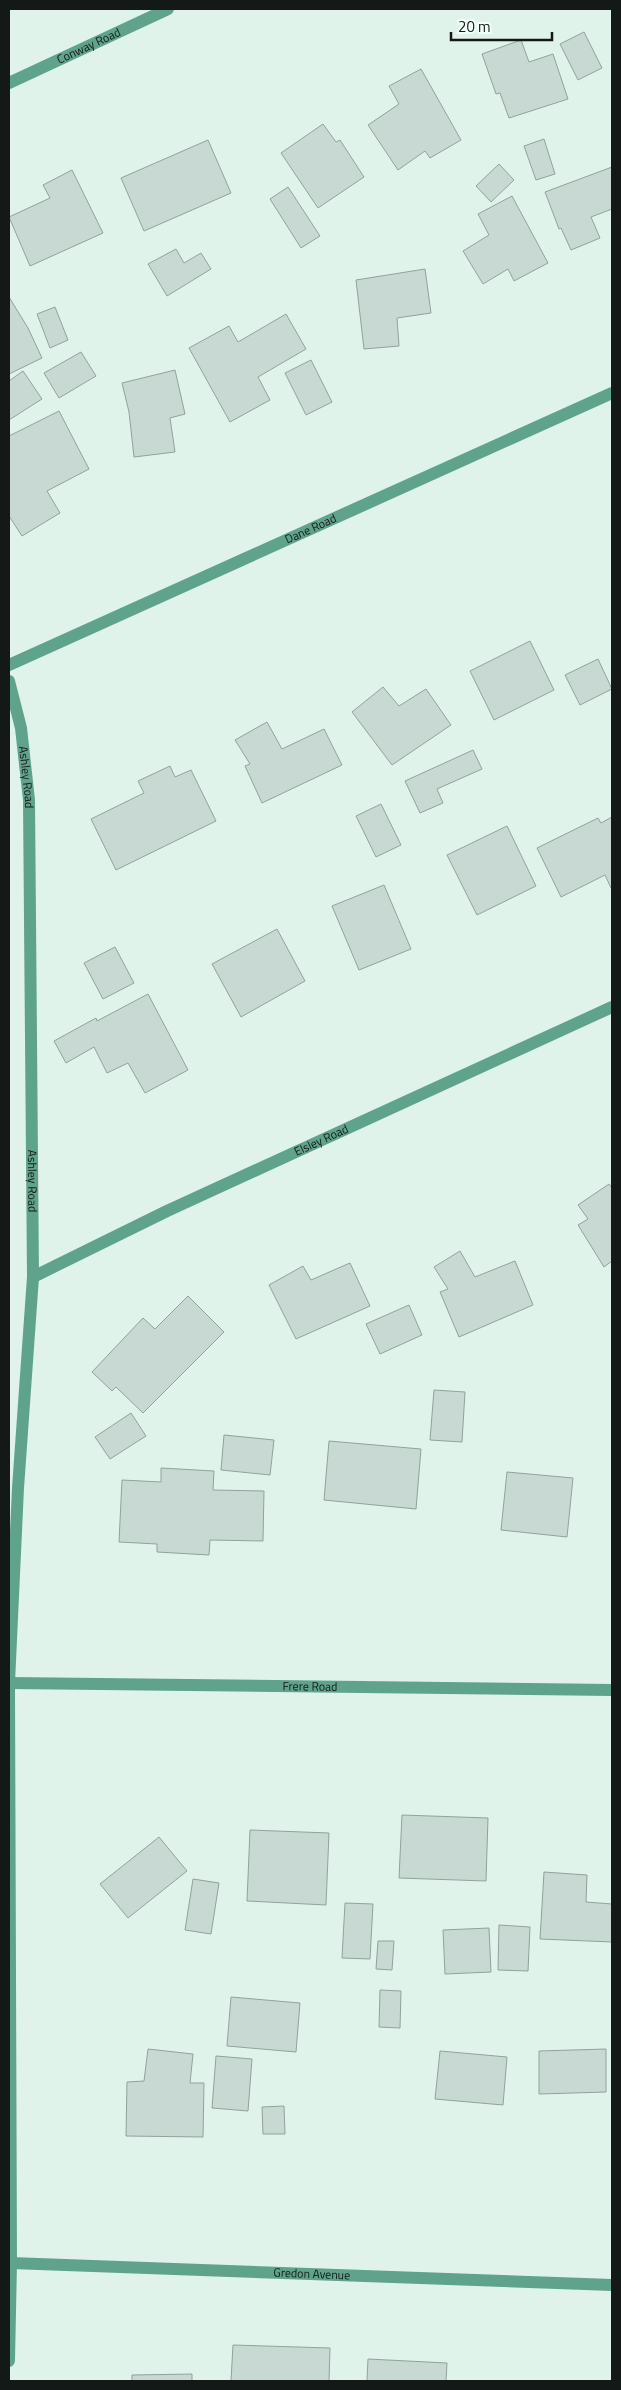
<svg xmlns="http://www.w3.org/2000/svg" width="621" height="2390" font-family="'Titillium Web',sans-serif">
<rect width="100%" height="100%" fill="#e0f3eb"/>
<path fill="#c7d9d2" stroke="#91a29b" d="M584,32L602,68L578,80L560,44Z
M521,40L529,62L553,54L568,99L509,118L500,93L496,94L482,54Z
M421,69L461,140L430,158L425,151L398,170L368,125L399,104L389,86Z
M323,124L336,142L340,140L364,177L318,208L281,153Z
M544,139L555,174L536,180L524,146Z
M208,140L231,193L144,231L121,178Z
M499,164L514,180L491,202L476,186Z
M612,167V209L591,217L600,238L571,250L561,228L559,229L545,192Z
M72,170L103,233L30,266L9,217L50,198L43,185Z
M288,187L320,236L301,248L270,199Z
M512,196L548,263L514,281L508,269L483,284L463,251L489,235L478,214Z
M176,249L184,263L201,253L211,269L167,296L148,264Z
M425,269L431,313L397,318L399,346L364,349L356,280Z
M9,297L28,328L42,358L9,374Z
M55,307L68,340L50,348L37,314Z
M286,314L306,349L258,377L270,400L230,422L189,348L229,326L238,342Z
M81,352L96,376L59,398L44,373Z
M311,360L332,402L306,415L285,373Z
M175,370L185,414L170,418L175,452L134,457L129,412L122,383Z
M23,371L42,399L9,420V381Z
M59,411L89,469L47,491L60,513L22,536L9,516V436Z
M530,641L554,690L494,720L470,671Z
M598,659L612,689L580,705L565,675Z
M383,687L399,706L426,689L451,725L392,765L352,712Z
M267,722L282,749L324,729L342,765L262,803L245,766L250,764L235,740Z
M473,750L482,769L437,789L443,803L420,813L405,781Z
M170,766L175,777L191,770L216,821L116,870L91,819L144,793L138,781Z
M381,804L401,845L376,857L356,816Z
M612,817V890L605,875L561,897L537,848L598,818L601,823Z
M507,826L536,886L477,915L447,855Z
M384,885L411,949L359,970L332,906Z
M277,929L305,981L241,1017L212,964Z
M115,947L134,983L103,999L84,963Z
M148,994L188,1070L145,1093L128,1063L107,1073L94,1047L66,1063L54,1041L96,1018L97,1021Z
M609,1184L612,1188V1261L604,1267L578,1225L588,1219L578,1205Z
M460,1251L475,1277L515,1261L533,1305L459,1337L440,1292L448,1289L434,1267Z
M350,1263L370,1306L296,1339L269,1285L303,1266L311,1280Z
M188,1296L224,1332L143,1413L116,1387L112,1391L92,1372L143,1318L155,1329Z
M409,1305L422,1335L380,1354L366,1324Z
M434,1390L465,1392L462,1442L430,1440Z
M131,1413L146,1436L110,1459L95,1437Z
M224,1435L274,1440L270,1475L221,1470Z
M329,1441L421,1449L416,1509L324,1500Z
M161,1468L214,1471L213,1490L264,1491L263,1541L210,1540L209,1555L157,1552V1544L119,1542L122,1480L161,1482Z
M507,1472L573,1478L567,1537L501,1530Z
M402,1815L488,1818L486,1881L399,1878Z
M250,1830L329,1833L326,1905L247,1901Z
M159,1837L187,1871L128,1918L100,1884Z
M544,1872L587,1875L586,1902L612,1904V1942L540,1939Z
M193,1879L219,1883L211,1934L185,1930Z
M345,1903L373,1904L370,1959L342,1958Z
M499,1925L530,1927L528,1971L498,1970Z
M489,1928L491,1972L445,1974L443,1930Z
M378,1941H394L392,1970L376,1969Z
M380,1990L401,1991L400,2028L379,2027Z
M231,1997L300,2003L296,2052L227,2046Z
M148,2049L193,2054L190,2083H204L203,2137L126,2136L127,2082L144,2081Z
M606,2049V2092L539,2094V2051Z
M440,2051L507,2057L503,2105L435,2099Z
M216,2056L252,2059L248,2111L212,2108Z
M284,2106L285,2134H263L262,2107Z
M233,2345L330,2348L329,2381H231Z
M368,2359L447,2363L446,2381H367Z
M192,2374V2381H132V2375Z"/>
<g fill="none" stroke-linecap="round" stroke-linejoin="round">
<g stroke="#60a38c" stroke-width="12">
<path id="s1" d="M9,83L168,9"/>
<path id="s2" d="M9,665L612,393"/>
<path id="s3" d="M9,681L21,728L29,800L33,1277L18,1488L9,1683L11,2263L9,2361"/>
<path id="s4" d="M33,1277L167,1211L612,1007"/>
<path id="s5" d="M9,1683L612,1690"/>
<path id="s6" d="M11,2263L612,2285"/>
</g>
</g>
<g text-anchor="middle" stroke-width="5" stroke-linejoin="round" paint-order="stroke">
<g font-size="12" fill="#131917" stroke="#f3fefa">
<text dy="4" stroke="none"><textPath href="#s1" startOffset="88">Conway Road</textPath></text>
<text dy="4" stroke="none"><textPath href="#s2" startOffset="331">Dane Road</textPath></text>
<text dy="4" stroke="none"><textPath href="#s3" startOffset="98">Ashley Road</textPath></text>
<text dy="4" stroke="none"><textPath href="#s4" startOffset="319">Elsley Road</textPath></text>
<text dy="4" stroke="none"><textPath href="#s3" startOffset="502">Ashley Road</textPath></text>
<text dy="4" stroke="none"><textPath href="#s5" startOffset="301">Frere Road</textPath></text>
<text dy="4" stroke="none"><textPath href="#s6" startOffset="301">Gredon Avenue</textPath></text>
</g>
</g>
<rect width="621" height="2390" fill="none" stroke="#131917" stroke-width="20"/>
<path d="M451 32v8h101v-8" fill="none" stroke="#131917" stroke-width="2.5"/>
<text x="458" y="32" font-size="15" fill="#131917" stroke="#f3fefa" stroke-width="4" paint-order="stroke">20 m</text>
</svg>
